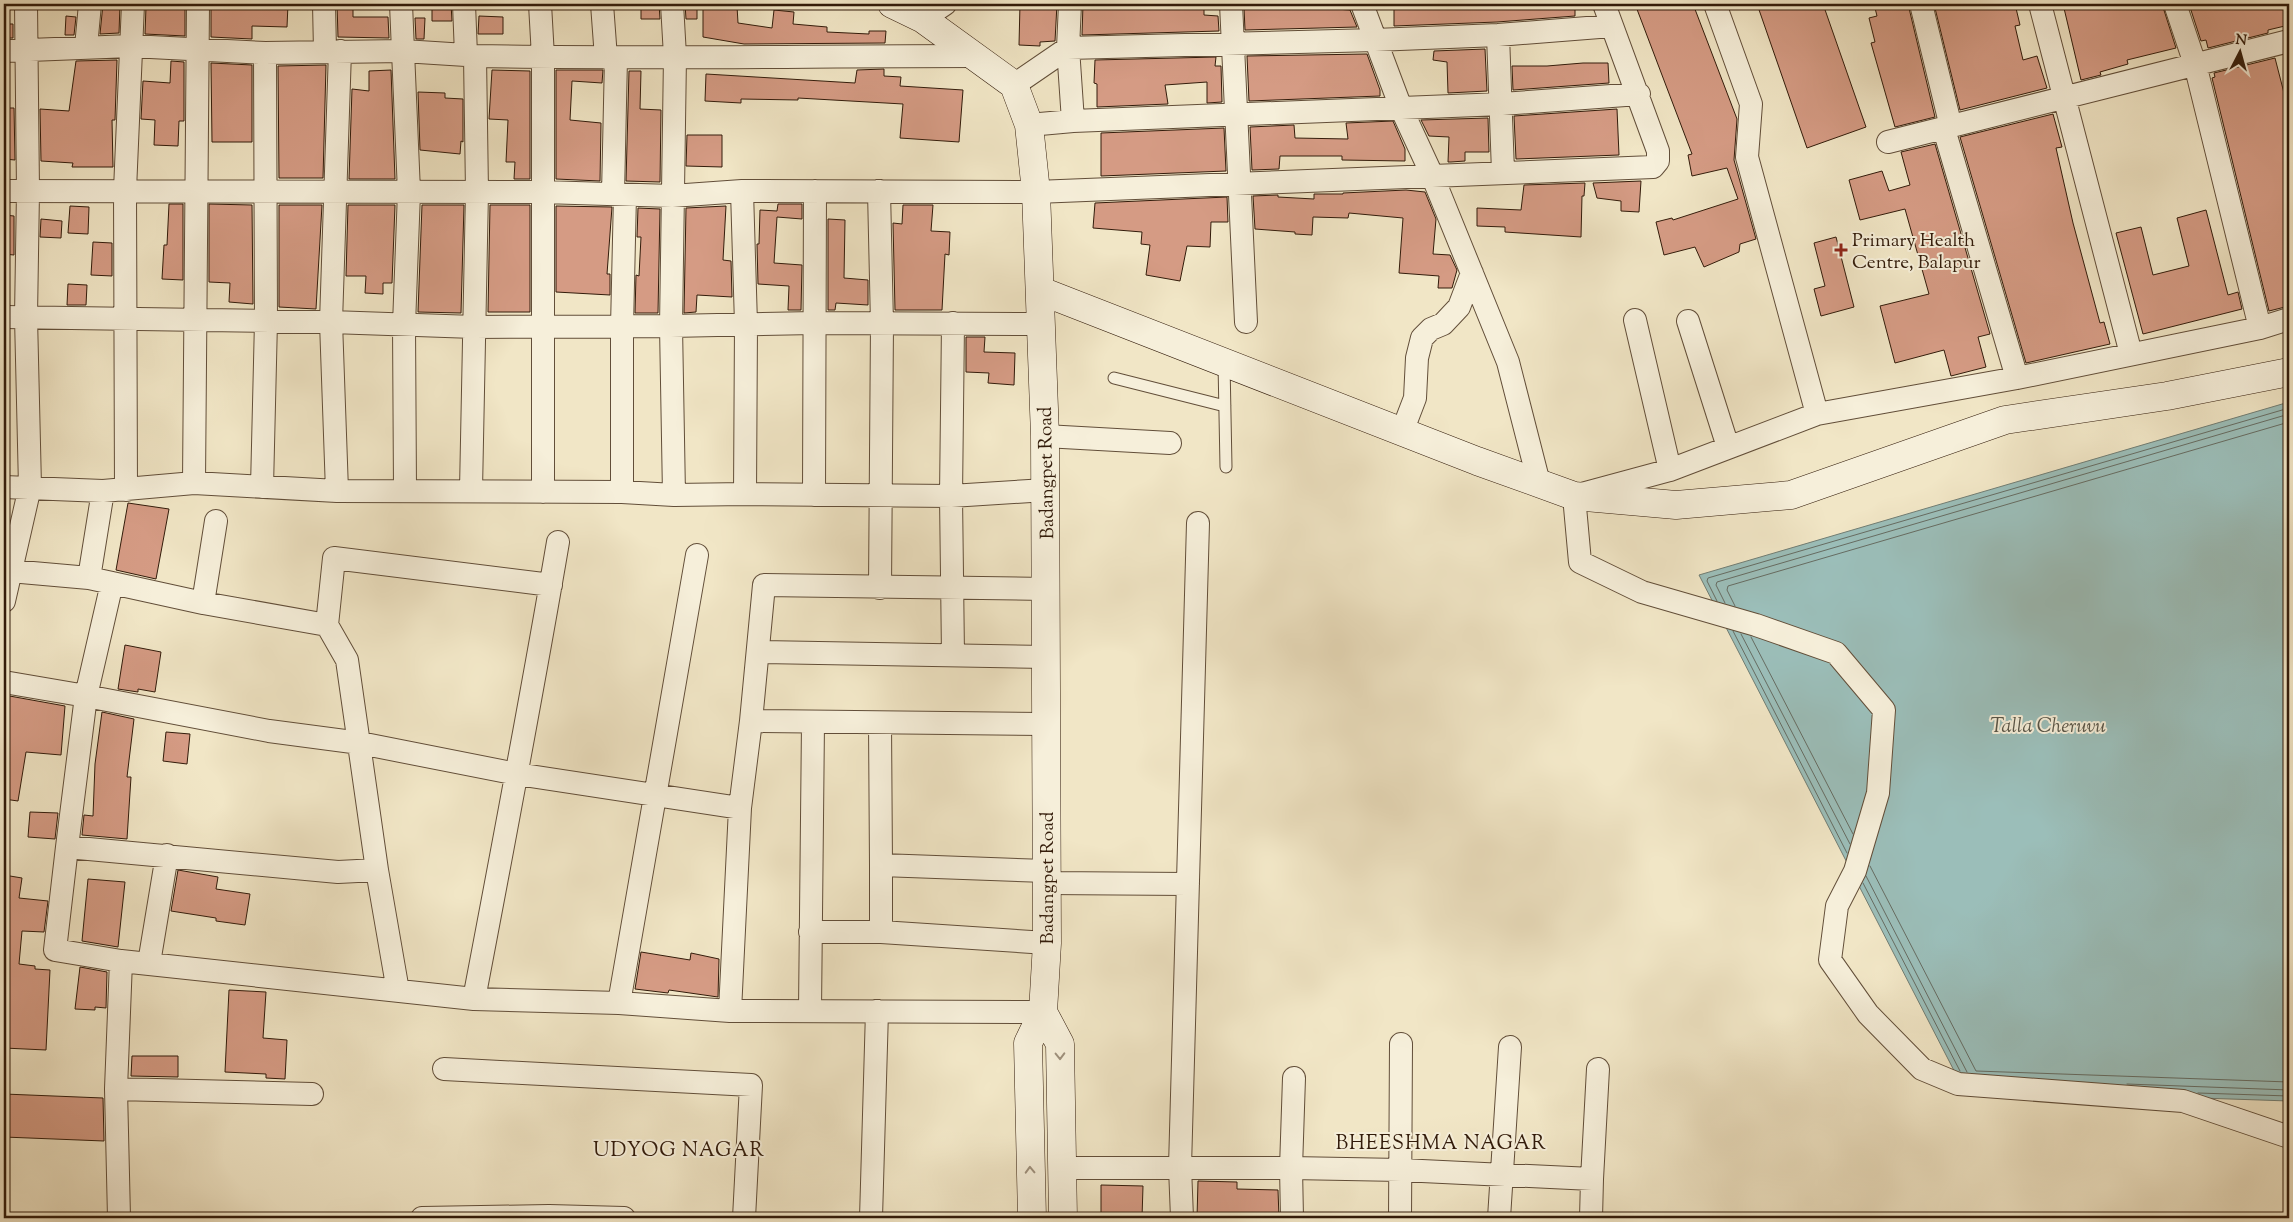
<svg xmlns="http://www.w3.org/2000/svg" width="2293" height="1222" font-family="'Sorts Mill Goudy',serif">
<rect width="100%" height="100%" fill="#f1e6c6"/>
<filter id="stains"><feTurbulence type="fractalNoise" baseFrequency=".004" numOctaves="4"/><feColorMatrix values="0 0 0 0 .2 0 0 0 0 .09 0 0 0 0 .02 0 0 0 .5 -.17"/></filter>
<radialGradient id="worn" r=".72"><stop offset=".6" stop-color="#630" stop-opacity="0"/><stop offset="1" stop-color="#630" stop-opacity=".3"/></radialGradient>
<path fill="#9bbeb9" stroke="#717d73" d="M2289,402V1101L1964,1090L1699,575Z"/>
<g fill="none" stroke-linecap="round" stroke-linejoin="round">
<path stroke="#666c62" stroke-width="1" d="M1717,601L1707,581L1708,578L2289,408
M1725,603L1716,585L1717,582L2289,414
M1735,606L1727,590L1728,586L2289,422
M1733,631L1847,853
M1741,634L1850,844
M1751,637L1853,834
M1870,866L1976,1071L2289,1082
M1866,876L1967,1072
M1863,883L1960,1071
M2127,1084L2289,1090
M2198,1093L2289,1096"/>
</g>
<path fill="#d59b84" stroke="#321b0a" d="M103,4H120L119,33L100,34Z
M170,4H185V36L145,34L146,7L170,8Z
M211,4H288L287,27L252,26V39L211,37Z
M337,4H353V17H388L389,38L338,37Z
M432,4H451L452,21H432Z
M641,4H659L660,19H641Z
M685,4H697V19H686Z
M703,4L737,6L738,23L772,28L774,10L794,12L793,24L827,27V32L869,34V31H886L885,43L744,44L703,37Z
M1020,4H1057L1055,41L1040,42V46L1019,45Z
M1083,4H1204V15L1218,16L1219,31L1082,35Z
M1394,4H1575V16L1497,22L1394,26Z
M1635,4H1693L1737,119L1734,160L1756,239L1740,244L1739,252L1704,267L1695,247L1664,255L1656,222L1672,218L1673,220L1738,199L1727,168L1692,176L1688,155L1692,154Z
M1757,4H1823L1866,127L1807,148Z
M1874,4H1908L1935,117L1895,127L1871,43L1875,42L1869,18L1877,16Z
M1934,4H1970L1971,8L1990,4H2015L2020,25L2015,26L2023,60L2037,56L2047,88L1960,110Z
M2063,4H2162L2176,48L2127,60L2128,64L2100,72L2101,75L2081,80Z
M2189,4H2285L2289,25L2268,30V33L2208,48L2206,40L2201,41Z
M1244,8H1320L1350,10L1357,27L1245,30Z
M66,16L76,17L74,35H65Z
M479,16L503,17V34H478Z
M415,18H425L424,39H416Z
M4,24H13V38H4Z
M1485,49L1487,91L1448,93L1447,62L1433,60L1434,51Z
M1367,54L1380,90V96L1249,101L1247,56Z
M1216,57L1215,66H1221L1222,102L1207,103V82L1165,85L1168,104L1097,107V84L1094,83L1095,60Z
M2275,58L2284,93L2289,92V306L2269,311L2212,78L2215,77L2214,73Z
M117,60L115,120H112L113,167H72L73,163L41,161L40,109L69,111L76,61Z
M171,61L184,62V121H179L178,146L154,145L155,120L141,119L143,81L170,83Z
M211,63L252,65V142H212Z
M1583,63H1608L1609,83L1513,90L1512,66H1547Z
M326,65L323,178H279L278,66Z
M884,69V76L901,77L900,86L963,90L959,142L900,138L903,104L798,98V100L741,99V103L705,101L706,74L855,83L857,70Z
M391,70L395,179H349L352,89L369,91V71Z
M492,70L530,71V179H514L515,162H506L508,120L489,119Z
M556,70H603L602,83L572,81L570,120L601,123L600,181L556,179Z
M629,71H641L640,109L661,110L660,182L626,181Z
M418,92L445,93V98L463,99V142L461,141L460,154L420,150Z
M4,108H14L15,160L4,159Z
M1617,109L1619,155L1516,159L1514,116Z
M2053,114L2062,147L2056,148L2073,223L2100,323L2104,322L2110,344L2026,363L1960,137Z
M1488,118L1489,152H1465V161L1451,162H1448L1449,137L1429,136L1421,120Z
M1393,121L1405,149V161L1342,160V156H1280L1279,169L1252,170L1250,127L1294,125L1295,138L1348,139L1346,123Z
M1224,128L1226,171L1101,176V133Z
M687,135H722V167L686,166Z
M1935,144L1990,334L1978,337L1986,367L1951,376L1944,350L1895,363L1880,306L1929,294L1905,209L1860,220L1849,180L1882,171L1889,191L1910,185L1901,152Z
M1641,181L1639,212L1621,211V201L1597,198L1593,183Z
M1585,183L1584,196H1582L1581,237L1505,232V227L1477,226V208L1521,210L1524,185Z
M1406,190L1425,192L1436,219L1433,254L1450,255L1457,270L1452,288H1438L1439,276L1399,273L1403,218L1349,213L1348,218L1313,217L1312,235L1295,234V232L1255,229L1253,196L1278,195V197L1314,199V194H1343V193Z
M1227,197L1228,222H1211L1210,247L1187,246L1180,281L1146,275L1150,245L1141,244L1142,232L1093,228L1095,203Z
M169,204H183V280L162,279L164,245H167Z
M209,204L252,205L253,304L229,302L230,283L209,282Z
M778,204H802V219L777,217L774,263L802,265L801,310H788L789,286L758,284L757,244H759L760,210L777,211Z
M279,205H322L316,309L279,307Z
M348,205H395L392,283H383V294L365,293L366,276H346Z
M422,205H464L461,313L418,312Z
M490,205H530V312H488Z
M903,205H933L931,231L950,232L949,255L945,254L942,310H895L893,223L902,224Z
M70,206L89,207L88,234L68,233Z
M556,206L612,207L607,274H610V295L556,292Z
M726,206L723,260L731,261L732,297L697,295L696,312L684,313L686,208Z
M638,208L660,209L658,313H635L636,275L639,276L641,237H637Z
M2206,210L2228,295L2238,292L2242,309L2143,334L2116,233L2141,227L2153,275L2189,266L2177,218Z
M4,215L14,216V255L4,254Z
M41,219L62,221L61,238L40,237Z
M828,219L845,220L844,278L868,280V305L836,303L835,310H828Z
M1836,237L1854,307L1821,316L1814,289L1825,286L1814,243Z
M93,242L112,243V276L91,275Z
M68,284L87,285L86,305H67Z
M966,337H985L984,352L1015,353L1014,385L988,383L989,373L966,372Z
M128,503L169,509L156,579L116,570Z
M125,645L161,652L155,692L138,689V692L118,689Z
M4,695L65,706L61,755L26,752L18,801L4,799Z
M102,712L134,719L127,777H131L127,839L82,835L84,815L93,816L95,764Z
M166,732L190,734L187,764L163,761Z
M30,812L58,813L55,839L28,837Z
M178,870L218,877L216,889L250,894L245,925L216,921V918L171,911Z
M4,875L22,878L19,898L48,901L44,932L22,931L19,964L35,966V969L50,970L46,1050L4,1048L6,1005H4Z
M88,879L125,882L118,947L82,941Z
M641,952L690,960L691,953L719,959L718,997L669,990L668,993L635,989Z
M80,967L107,972L106,1008L95,1007V1010L75,1009Z
M229,990L266,992L263,1038L287,1040L285,1079L266,1078V1074L225,1072Z
M132,1056H178V1077L131,1076Z
M4,1094L103,1098L104,1141L4,1137Z
M1198,1181L1237,1182V1189L1278,1190L1279,1218H1197Z
M1101,1185L1143,1186L1142,1218H1101Z"/>
<g fill="none" stroke-linecap="round" stroke-linejoin="round">
<g stroke="#624e39" stroke-width="13">
<path id="lane" d="M1224,363L1226,467
M1114,378L1225,406"/>
</g>
<g stroke="#624e39" stroke-width="24">
<path id="street" d="M324,4L325,51
M401,4L409,192L404,325L405,490
M464,4L466,55L475,56L477,192L471,490
M540,4L543,57V492
M602,4L606,58
M672,4L675,56L671,326L674,495
M1070,4L1068,48L1073,121
M1231,4L1246,322
M1362,4L1401,108L1432,175L1508,362L1539,483
M1715,4L1751,104L1747,157L1817,414L1670,470L1574,496L1580,562L1642,592L1756,625L1836,653L1884,710L1878,793L1855,871L1837,906L1830,960L1868,1014L1922,1069L1958,1084L2183,1101L2289,1137
M1921,4L1951,127
M2040,4L2131,354
M2175,4L2195,64L2260,328
M923,19L945,4
M1498,35L1503,172
M86,47L90,4
M4,51L131,46L265,53L403,51L466,55
M475,56C642,59 809,56 977,56
M1014,85L1068,48L1375,40L1498,35L1612,26
M1029,125L1073,121L1502,104L1639,94
M1944,129L2017,378
M1888,142L2289,41
M4,191L543,192L672,196L742,191L1036,192L1653,167L1658,161V151L1604,4
M742,191L746,324L745,494
M879,191L882,324L880,588
M613,194L616,58
M4,317L331,322L474,327L671,326L814,323L1042,324
M1635,320L1670,470
M1688,321L1728,447
M953,323L951,496L953,655
M1817,414L2017,378L2260,328L2289,319
M1402,432L1415,398L1417,358L1422,338L1431,329L1443,324L1459,307L1472,273
M1045,436L1170,443
M194,483L198,4
M4,487L103,491L194,483L337,491L622,492L674,495L745,494L951,496L1046,490
M262,487L266,321L265,53
M126,490L125,190L133,4
M337,491L331,322L340,51
M622,492V327L625,195
M814,495L815,191
M10,571L89,578
M112,583L203,603L216,521
M551,585L334,558L327,625L347,660L377,870L338,872L67,847L55,950L121,961L474,999C503,847 532,695 558,542
M4,601L30,487L26,317L28,191L26,4
M203,603L327,625
M759,652L1046,657
M4,682L86,696L269,731L360,743L517,774L740,808L751,721L1045,724
M751,721L764,585L1045,589
M880,723L881,865
M67,847L86,696L112,583L89,578L103,491
M377,870L398,991
M1046,883L1188,884
M810,932H881L1047,943
M881,932V865L1046,871
M149,963L167,855
M474,999L619,1003L730,1011L1043,1012
M619,1003L697,555
M810,1010L813,723
M730,1011L740,808
M444,1069L751,1085L744,1218
M116,1089L312,1094
M1062,1168H1291L1401,1170L1592,1179L1598,1069
M119,1218L116,1089L121,961
M422,1218L549,1216L624,1218
M871,1218L877,1011
M1182,1218L1180,1167L1198,523
M1292,1218L1291,1168L1294,1078
M1400,1218L1401,1044
M1499,1218L1510,1047
M1591,1218L1592,1179"/>
</g>
<g stroke="#321b0a" stroke-width="29">
<path id="secondary" d="M892,4L923,19L1014,85L1029,125L1036,192L1045,436L1047,943L1043,1012L1028,1043L1032,1218
M1041,291L1477,461L1574,496L1676,505L1791,495L2005,420L2167,396L2289,372
M1043,1012L1060,1044L1063,1218"/>
</g>
<use href="#lane" stroke="#f6efda" stroke-width="11"/>
<use href="#street" stroke="#f6efda" stroke-width="22"/>
<use href="#secondary" stroke="#f6efda" stroke-width="28"/>
</g>
<defs><path id="oneway-chevron" d="M-2-3.5L2.5 0L-2 3.5" fill="none" stroke-width="1.6" stroke-linecap="round" stroke-linejoin="round" transform="scale(1.25)"/></defs>
<g stroke="#9e907c">
<use href="#oneway-chevron" transform="translate(1060 1056) rotate(89)"/>
<use href="#oneway-chevron" transform="translate(1030 1170) rotate(-92)"/>
</g>
<path fill="#8f2418" stroke="#f6efda" stroke-width="2" d="M1838.5 242.5h5v5h5v5h-5v5h-5v-5h-5v-5h5z"/>
<g text-anchor="middle" stroke-width="4" stroke-linejoin="round" paint-order="stroke">
<g font-size="19" fill="#321b0a" stroke="#f6efda" text-anchor="start">
<text x="1852" y="246">Primary Health<tspan x="1852" dy="22">Centre, Balapur</tspan></text>
</g>
<g font-size="19" fill="#321b0a" stroke="#f6efda">
<text transform="translate(1045 473) rotate(-91)" y="7">Badangpet Road</text>
<text transform="translate(1046 878) rotate(-90)" y="7">Badangpet Road</text>
</g>
<g font-size="20" font-style="italic" fill="#575447" stroke="#f6efda">
<text x="2048" y="732">Talla Cheruvu</text>
</g>
<g font-size="20" letter-spacing="1" fill="#321b0a" stroke="#f6efda">
<text x="1441" y="1149">BHEESHMA NAGAR</text>
<text x="679" y="1156">UDYOG NAGAR</text>
</g>
</g>
<rect width="2293" height="1222" fill="none" stroke="#f1e6c6" stroke-width="20"/>
<rect x="5" y="5" width="2283" height="1212" fill="none" stroke="#321b0a" stroke-width="2.5"/>
<rect x="10" y="10" width="2273" height="1202" fill="none" stroke="#321b0a"/>
<g transform="translate(2240 52) rotate(6)" stroke="#f6efda" stroke-width="4" paint-order="stroke">
<path d="M0-4L9 19L0 12L-9 19Z" fill="#321b0a"/>
<text y="-8" font-size="14" font-weight="bold" text-anchor="middle" fill="#321b0a">N</text>
</g>
<rect width="100%" height="100%" filter="url(#stains)"/>
<rect width="100%" height="100%" fill="url(#worn)"/>
</svg>
